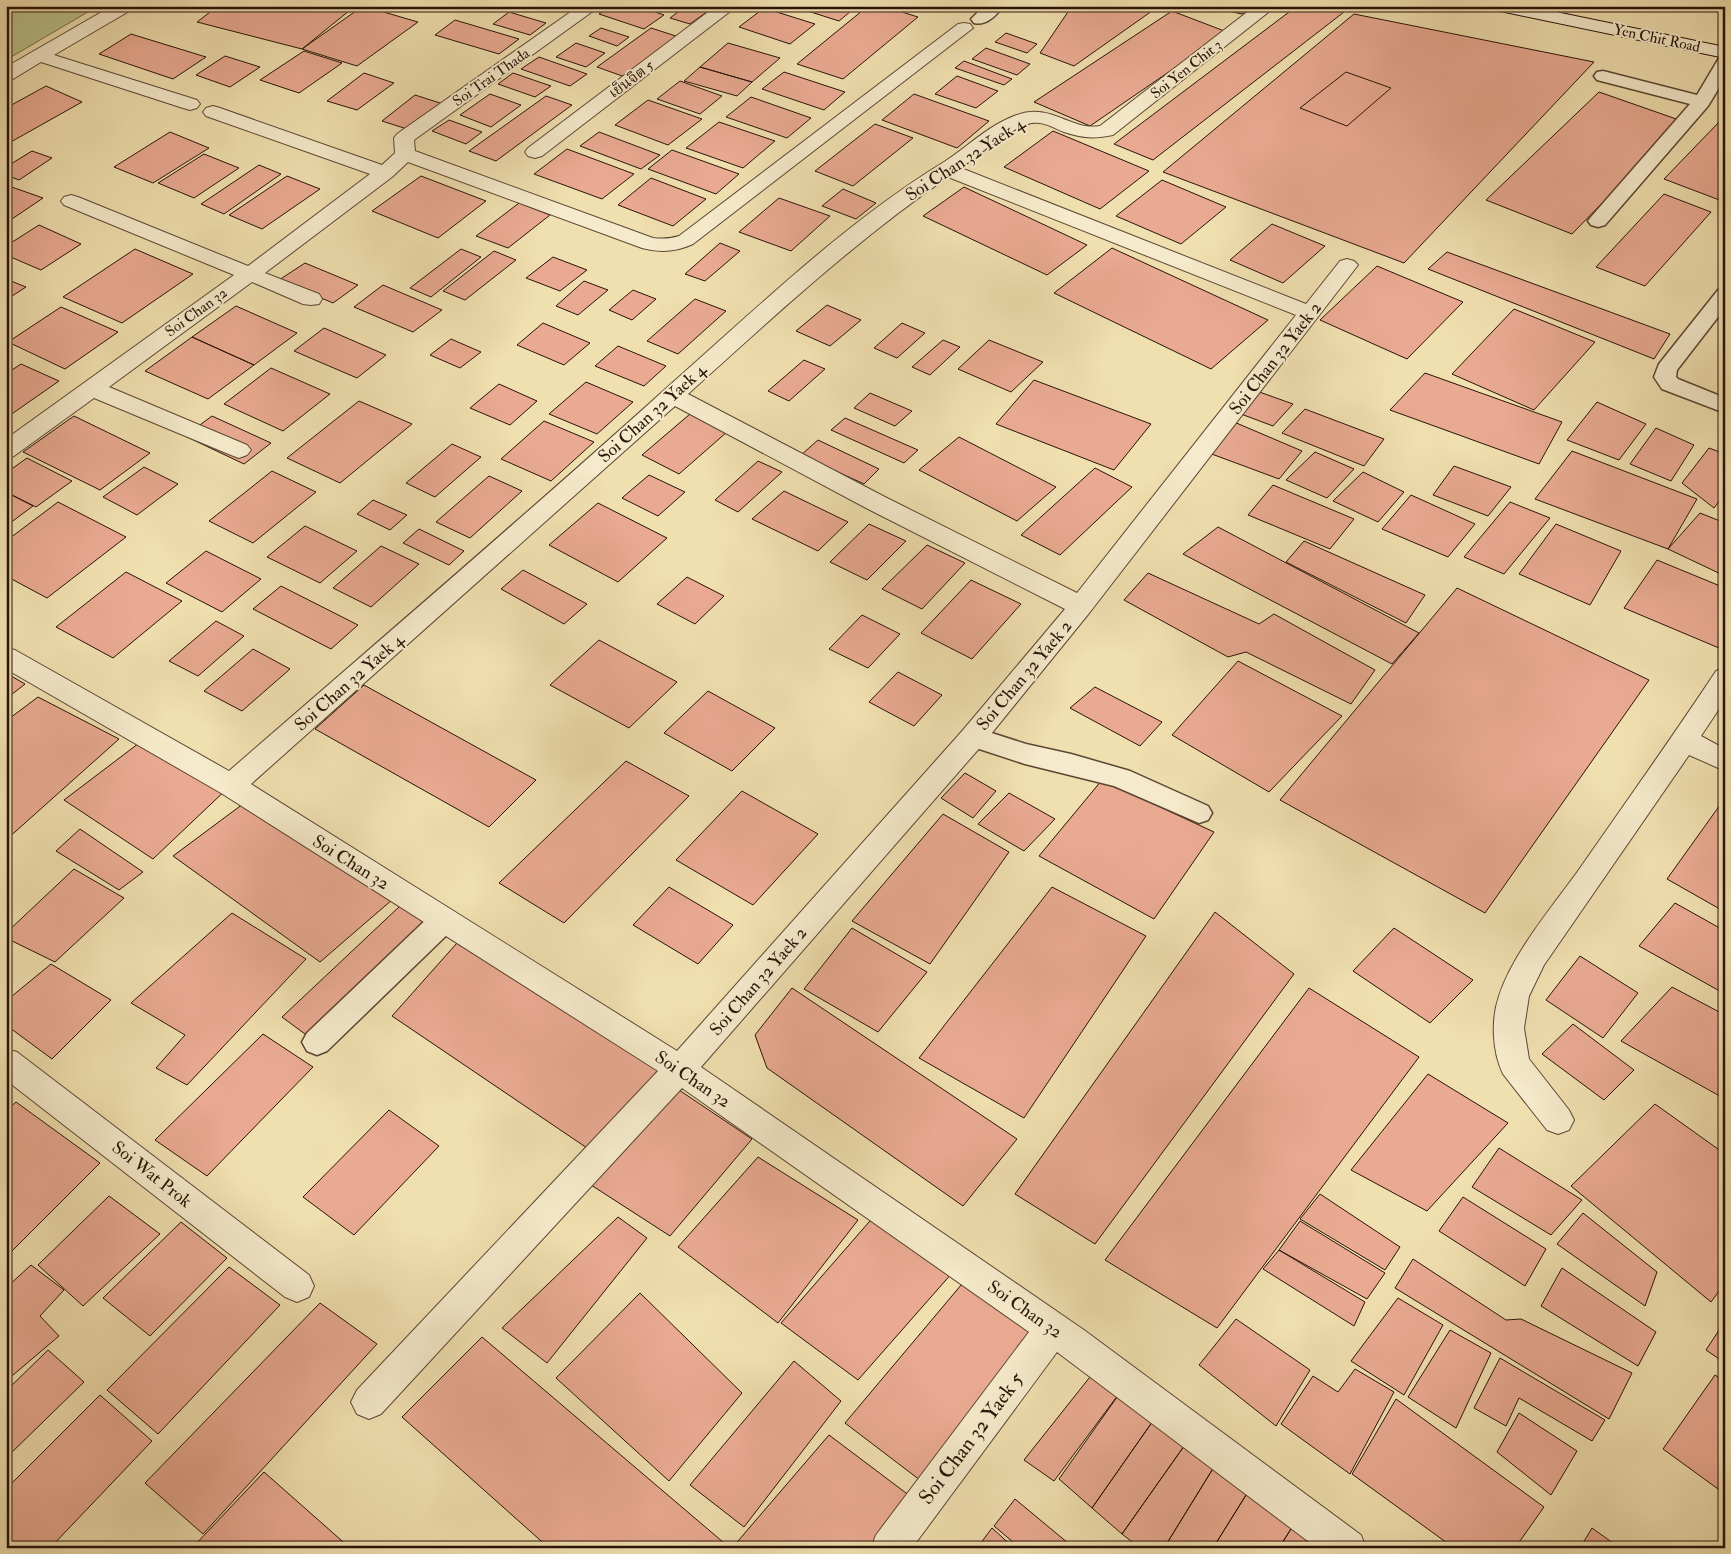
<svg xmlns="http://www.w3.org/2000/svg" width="1731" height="1554" font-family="'IM FELL Double Pica','Noto Serif Thai',serif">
<rect width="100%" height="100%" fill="#f0dfaf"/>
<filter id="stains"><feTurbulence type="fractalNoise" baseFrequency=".004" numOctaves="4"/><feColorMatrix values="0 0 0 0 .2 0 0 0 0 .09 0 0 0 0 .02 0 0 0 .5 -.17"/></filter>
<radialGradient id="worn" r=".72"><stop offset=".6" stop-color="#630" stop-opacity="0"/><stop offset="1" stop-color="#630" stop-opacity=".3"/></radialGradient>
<path fill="#bbc18a" stroke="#726a49" d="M6,6H98L6,60Z"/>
<path fill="#e9aa91" stroke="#291308" d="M218,6H355L302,49L197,22Z
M363,6L418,22L357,66L302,49Z
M505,6H532L525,12Z
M610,6H638L664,15L644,29L599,14Z
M686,6H715L690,24L670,18Z
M792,6H857L839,21Z
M868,6H883L918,17L843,79L797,64Z
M1072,6H1159L1074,66L1040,53Z
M1205,6H1255L1242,14Z
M1297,6H1327L1344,12L1153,160L1114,144Z
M764,8L815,24L790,44L739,27Z
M1172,11L1227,32L1090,126L1034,102Z
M509,12L546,23L530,35L493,24Z
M1354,14L1594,62L1404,263L1163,172Z
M455,20L519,39L499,54L435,35Z
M601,28L629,37L617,46L589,36Z
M651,28L679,37L625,77L597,67Z
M1006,33L1037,44L1027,53L995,42Z
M131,34L206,57L173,79L99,54Z
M576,43L605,53L586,67L556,57Z
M728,43L780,58L752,82L700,67Z
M986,48L1030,64L1017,75L972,59Z
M304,51L342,63L299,93L260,80Z
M225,56L260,67L230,87L196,75Z
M539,57L587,74L570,86L521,69Z
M964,61L1012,79L1004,85L955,68Z
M700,67L752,82L737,96L684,81Z
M784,72L845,92L824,110L762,89Z
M1346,72L1391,88L1347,126L1300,108Z
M364,73L394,83L357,110L327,101Z
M513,73L551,86L535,97L498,84Z
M957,76L998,91L976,108L935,94Z
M680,81L722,96L700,114L657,99Z
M46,86L82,102L9,143L6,142V108Z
M1599,92L1682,121L1572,234L1486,200Z
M490,94L521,105L491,127L460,115Z
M914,94L989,121L957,148L882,120Z
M415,95L443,104L410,130L382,121Z
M546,96L572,105L496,161L469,151Z
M751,97L811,118L787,138L726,117Z
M648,100L702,119L668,145L615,125Z
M449,120L482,132L466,144L432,131Z
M1721,120L1725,121V198L1722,201L1664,179Z
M719,122L775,141L743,168L686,148Z
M875,124L913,138L853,186L815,171Z
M1053,131L1149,171L1100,209L1004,167Z
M170,132L209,148L153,183L114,167Z
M599,132L660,155L641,169L580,146Z
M567,149L634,174L602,199L534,174Z
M672,150L739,174L716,194L648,169Z
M32,151L52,158L19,180L6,175V167Z
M204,154L239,168L194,198L158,183Z
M259,165L281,174L224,214L201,204Z
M287,176L320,189L262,229L229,215Z
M421,176L486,201L438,238L372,211Z
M651,178L706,199L673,226L618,205Z
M1162,180L1226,207L1181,244L1116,216Z
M6,185L43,198L6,223Z
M964,187L1087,245L1047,275L923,216Z
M843,189L876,203L856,219L822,206Z
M1664,194L1711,212L1645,286L1596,267Z
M779,198L830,216L791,251L739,232Z
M519,203L550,215L508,248L476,236Z
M1272,224L1325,246L1283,283L1230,260Z
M39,225L81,244L41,270L6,255V246Z
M720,243L740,251L705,281L685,274Z
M1112,248L1268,320L1211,369L1054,293Z
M135,249L193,274L122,323L63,297Z
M461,249L481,257L431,297L410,288Z
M494,251L516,260L465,300L443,291Z
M1447,252L1670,334L1654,359L1428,269Z
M553,257L587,270L560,291L526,278Z
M305,263L358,285L333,303L279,280Z
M1377,266L1463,302L1407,359L1320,320Z
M6,279L26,287L6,300Z
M584,281L608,290L578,315L556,306Z
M383,285L442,310L413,332L354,307Z
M633,290L656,299L632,320L609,310Z
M695,299L726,311L678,354L647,341Z
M827,305L861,320L830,346L796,331Z
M236,306L297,333L254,365L192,337Z
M61,307L118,332L65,369L8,342Z
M1514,309L1595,342L1534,410L1452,374Z
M543,323L590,343L564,365L517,345Z
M902,323L925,333L897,358L874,348Z
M324,328L386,355L357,378L294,351Z
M192,337L254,365L208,399L145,371Z
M451,339L481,352L460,368L430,355Z
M943,340L960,347L930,375L912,367Z
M989,340L1043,362L1011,392L958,369Z
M618,346L666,366L644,386L595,366Z
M804,360L825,369L789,401L768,391Z
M21,364L59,381L6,418V374Z
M271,368L330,394L283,431L224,404Z
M1425,373L1562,422L1539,464L1390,410Z
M1034,380L1151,424L1114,470L996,424Z
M586,382L633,402L597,434L549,414Z
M499,384L537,401L510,425L470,408Z
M1251,389L1293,404L1273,426L1233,411Z
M870,393L912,411L895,426L854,408Z
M359,401L412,424L340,483L287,458Z
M1597,402L1646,424L1619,460L1567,440Z
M1305,409L1384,439L1364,466L1282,433Z
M690,414L727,432L679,474L642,455Z
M74,416L150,453L100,490L23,452Z
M212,416L271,443L244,464L185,436Z
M845,418L918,450L904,463L831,430Z
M1227,419L1302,451L1279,479L1209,453Z
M544,421L594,442L551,481L501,459Z
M1656,428L1694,445L1671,481L1630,464Z
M959,437L1056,487L1017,521L919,470Z
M818,440L879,469L864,484L801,455Z
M452,444L481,457L435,497L406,483Z
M1709,448L1725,454V493L1714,508L1682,483Z
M1572,451L1697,499L1668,549L1535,499Z
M1315,452L1354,469L1327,498L1286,480Z
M27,458L72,481L36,507L6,492V473Z
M758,461L782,472L738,512L715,500Z
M1454,466L1511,487L1488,516L1433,495Z
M144,467L178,484L137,515L103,497Z
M1095,468L1132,487L1060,555L1021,535Z
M272,471L316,492L253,543L209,521Z
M1363,472L1404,492L1378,522L1333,501Z
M649,475L685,492L658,516L622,498Z
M489,476L522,491L470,538L436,522Z
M1273,485L1354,519L1330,549L1248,515Z
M784,491L848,522L818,551L752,519Z
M6,492L33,506L6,526Z
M1411,495L1475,524L1448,557L1382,529Z
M373,500L407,515L390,530L357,514Z
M58,502L126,537L47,598L6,576V541Z
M1510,502L1550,518L1504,574L1464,557Z
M598,503L667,538L618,582L549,545Z
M1700,513L1725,523V576L1668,549Z
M869,524L906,541L867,580L830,562Z
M1556,524L1621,551L1590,605L1519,574Z
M305,526L357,551L320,583L267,557Z
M1218,527L1419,633L1392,664L1183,554Z
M419,529L464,551L449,565L403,543Z
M1304,541L1425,595L1406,623L1286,562Z
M927,545L965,563L922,609L882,589Z
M381,546L419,564L371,607L333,588Z
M206,551L261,579L222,612L166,583Z
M1657,560L1725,588V639L1719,648L1624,608Z
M523,570L587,604L564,624L501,589Z
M126,572L182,601L113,658L56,627Z
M1148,573L1259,624L1274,614L1375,670L1351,704L1246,652L1228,657L1124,600Z
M687,577L724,596L695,624L657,604Z
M971,580L1021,604L972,659L921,633Z
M281,586L358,625L331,649L253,609Z
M1457,588L1649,680L1485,913L1280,800Z
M862,615L900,634L868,668L829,649Z
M216,621L244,636L198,676L169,661Z
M599,640L677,682L629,728L550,685Z
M253,649L290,669L242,711L204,691Z
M1238,661L1342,716L1269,792L1172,735Z
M898,672L942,695L914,726L869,702Z
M6,673L25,684L6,699Z
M364,685L536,780L489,827L315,729Z
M1095,687L1162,722L1140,746L1070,708Z
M708,691L775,728L732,771L664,733Z
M38,697L119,739L6,840V721Z
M147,737L231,785L153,859L64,800Z
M626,761L689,796L564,923L499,883Z
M965,773L996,791L973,818L941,798Z
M1102,780L1214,832L1154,919L1039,856Z
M742,791L818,834L753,905L676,860Z
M1009,793L1055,819L1024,851L978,824Z
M251,798L400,893L320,962L173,856Z
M1725,798V912L1667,879Z
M943,814L1009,852L930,964L852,921Z
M80,829L143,872L119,890L56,851Z
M74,869L124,898L55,962L6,938V933Z
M669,887L733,925L698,964L633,925Z
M1052,887L1146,936L1024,1118L919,1058Z
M1675,903L1725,931V994L1639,946Z
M400,906L428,923L309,1037L282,1017Z
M1215,912L1294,974L1095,1244L1015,1194Z
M232,913L306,959L187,1085L156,1068L185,1035L131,1003Z
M852,928L927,972L878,1032L804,989Z
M1394,928L1473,980L1430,1023L1353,971Z
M457,943L659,1070L587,1148L392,1016Z
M1580,956L1638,993L1603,1038L1546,1000Z
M51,964L111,1000L52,1059L6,1025V1001Z
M1672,987L1725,1015V1099L1621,1041Z
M792,988L1017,1139L963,1206L767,1068L755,1035Z
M1309,988L1419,1057L1217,1328L1105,1260Z
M1573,1024L1634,1070L1604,1100L1542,1054Z
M263,1034L313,1067L207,1176L155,1140Z
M1428,1074L1508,1123L1427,1211L1351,1170Z
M679,1090L752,1139L670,1236L588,1183Z
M16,1102L100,1163L11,1252L6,1249V1111Z
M1655,1104L1725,1154V1283L1711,1302L1571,1186Z
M389,1110L439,1146L354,1235L303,1197Z
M1499,1148L1582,1200L1551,1235L1472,1187Z
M758,1157L858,1220L778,1323L678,1247Z
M1320,1194L1400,1247L1385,1270L1300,1219Z
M109,1196L160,1234L83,1306L38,1265Z
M1463,1197L1546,1249L1525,1286L1439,1231Z
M1583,1213L1657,1272L1645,1306L1557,1244Z
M876,1214L960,1264L858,1380L781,1323Z
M618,1217L647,1238L547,1363L502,1328Z
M1300,1221L1385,1273L1367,1299L1279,1250Z
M181,1222L227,1258L150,1336L103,1298Z
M1279,1250L1365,1302L1354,1326L1263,1269Z
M1413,1259L1506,1320L1521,1319L1632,1373L1609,1419L1395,1288Z
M31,1265L64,1290L40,1316L59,1336L6,1381V1288Z
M229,1267L280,1305L158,1434L107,1390Z
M1562,1268L1656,1332L1638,1366L1541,1306Z
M967,1278L1053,1329L933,1490L845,1423Z
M640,1293L742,1393L669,1481L556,1378Z
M1398,1298L1443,1325L1404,1395L1351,1361Z
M320,1303L377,1344L203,1534L145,1483Z
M1236,1319L1310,1370L1276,1426L1199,1365Z
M1725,1321V1363L1706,1350Z
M1450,1330L1491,1353L1456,1428L1408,1397Z
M482,1337L730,1548H549L402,1417Z
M48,1350L84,1382L6,1458V1391Z
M1500,1358L1605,1420L1592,1441L1519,1398L1506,1426L1474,1408Z
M794,1361L841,1401L744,1527L690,1485Z
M1101,1363L1127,1383L1054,1481L1024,1460Z
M1355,1369L1394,1392L1350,1474L1281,1424L1313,1376L1338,1392Z
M1715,1375L1725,1382V1494L1663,1449Z
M1127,1383L1162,1408L1092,1508L1059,1479Z
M100,1395L152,1441L50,1548H6V1489Z
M1396,1399L1544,1507L1515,1548H1454L1352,1474Z
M1162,1408L1194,1432L1122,1534L1092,1508Z
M1519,1413L1577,1451L1551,1495L1497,1452Z
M1194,1432L1222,1454L1164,1548H1140L1122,1534Z
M829,1435L922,1505L888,1548H732Z
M1222,1454L1256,1479L1213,1548H1164Z
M264,1472L350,1548H192Z
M1256,1479L1301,1513L1279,1548H1213Z
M1015,1499L1074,1548H1020L994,1526Z
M1301,1513L1330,1548H1279Z
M992,1528L1014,1548H977Z
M1592,1528L1620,1548H1580Z"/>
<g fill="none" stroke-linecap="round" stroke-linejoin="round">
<g stroke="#5b4632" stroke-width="3">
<path id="lane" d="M984,6H1003C996,16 986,26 974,23L971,19Z
M1725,57V78L1708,106L1605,225L1598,227L1591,225L1588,221L1591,217L1690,104L1597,80L1594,76L1597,72L1603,71L1697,95L1719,58Z
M1725,288V308L1677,370L1676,377L1678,379L1725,398V413L1662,389L1654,377L1659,364L1718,290Z
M973,727L1026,744L1071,754L1130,771L1208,806L1212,813L1208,820L1199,823L1114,786L1025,764L964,744L960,737L964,730Z
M443,910L453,913L457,921L453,929L327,1051L317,1055L307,1051L302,1042L307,1033L433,913Z"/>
</g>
<g stroke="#5b4632" stroke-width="2">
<path id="street" d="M112,6H134L131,10L54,55L197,100L200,104L197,108L190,110L183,108L41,62L13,79L6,81V67Z
M579,6H600L414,140L415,151L653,238C662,239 670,239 679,236L958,24L964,23L970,24L973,28L693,244C676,252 660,253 642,248L408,162L392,177L265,273L319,294L322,299L319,304L311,305L303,304L252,282L109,387L247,445L251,450L247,455L239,458L231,455L94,398L14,456L6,459V439L234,275L64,205L61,201L64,197L71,195L78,197L248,266L370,174L206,116L203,112L206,108L213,106L220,108L382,165L395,153L394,138L397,134Z
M716,6H737L542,156L535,158L528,156L525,152L528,148Z
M1255,6H1276L1113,135C1095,139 1081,138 1064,132C1054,128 1043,121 1032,123C1013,126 977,156 961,168L1306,304L1340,261L1347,259L1354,261L1358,265L1090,612L983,744L701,1067L1084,1330L1361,1535L1366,1548H1317L1057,1352L912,1548H871L876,1535L1029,1332L682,1088L381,1414L369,1419L357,1414L351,1402L357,1390L658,1071L221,793L6,669V648L15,650L229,771C377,642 526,515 671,384C757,308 847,221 944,162C967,147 988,126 1014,116C1051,101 1069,131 1100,126ZM948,177L1296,315L1077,593L885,497L688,394C772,318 855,241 948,177ZM675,406L868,509L1065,609L963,730L677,1051L251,784Z
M1725,668V700L1701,736L1725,749V771L1689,755L1544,965L1529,996L1524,1028L1529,1059L1569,1110L1574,1120L1569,1130L1558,1134L1547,1130L1503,1074C1492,1051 1491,1019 1499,996C1513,953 1552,907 1578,871C1624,805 1671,739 1716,671Z
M6,1049L17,1052L309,1275L314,1286L309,1297L297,1302L285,1297L6,1080Z"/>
</g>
<g stroke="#291308" stroke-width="2">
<path id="secondary" d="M1491,6H1527L1725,47V58L1500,11L1494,10Z"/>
</g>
<use href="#lane" fill="#f5eacb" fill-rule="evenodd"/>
<use href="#street" fill="#f5eacb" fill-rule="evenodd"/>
<use href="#secondary" fill="#f5eacb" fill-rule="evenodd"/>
</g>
<g text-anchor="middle" stroke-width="4" stroke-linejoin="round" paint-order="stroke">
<g font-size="15" fill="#291308" stroke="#f5eacb">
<text transform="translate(1657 38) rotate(12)" y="5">Yen Chit Road</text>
<text transform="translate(1186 69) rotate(-38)" y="5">Soi Yen Chit 3</text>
<text transform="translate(491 77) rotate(-35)" y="5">Soi Trai Thada</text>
<text transform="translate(631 79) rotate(-37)" y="5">เย็นจิต 5</text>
<text transform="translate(196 312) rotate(-36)" y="5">Soi Chan 32</text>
</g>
<g font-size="18" fill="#291308" stroke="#f5eacb">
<text transform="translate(965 159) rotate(-33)" y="6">Soi Chan 32 Yaek 4</text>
<text transform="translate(1275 358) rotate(-52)" y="6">Soi Chan 32 Yaek 2</text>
<text transform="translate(652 413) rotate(-42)" y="6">Soi Chan 32 Yaek 4</text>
<text transform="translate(1024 675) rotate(-50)" y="6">Soi Chan 32 Yaek 2</text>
<text transform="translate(349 682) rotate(-41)" y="6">Soi Chan 32 Yaek 4</text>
<text transform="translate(351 862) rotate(32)" y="6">Soi Chan 32</text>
<text transform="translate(758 981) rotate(-49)" y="6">Soi Chan 32 Yaek 2</text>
<text transform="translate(693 1079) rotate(34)" y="6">Soi Chan 32</text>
<text transform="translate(152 1174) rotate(38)" y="6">Soi Wat Prok</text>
<text transform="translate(1025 1309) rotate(35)" y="6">Soi Chan 32</text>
</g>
<g font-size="21" fill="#291308" stroke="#f5eacb">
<text transform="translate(971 1438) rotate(-53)" y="7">Soi Chan 32 Yaek 5</text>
</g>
</g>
<rect width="1731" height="1554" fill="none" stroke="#f0dfaf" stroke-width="25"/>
<rect x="8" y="8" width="1716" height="1539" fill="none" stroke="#291308" stroke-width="2.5"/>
<rect x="12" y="12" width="1706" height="1529" fill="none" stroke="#291308"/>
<rect width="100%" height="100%" filter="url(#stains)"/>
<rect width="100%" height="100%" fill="url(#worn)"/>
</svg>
